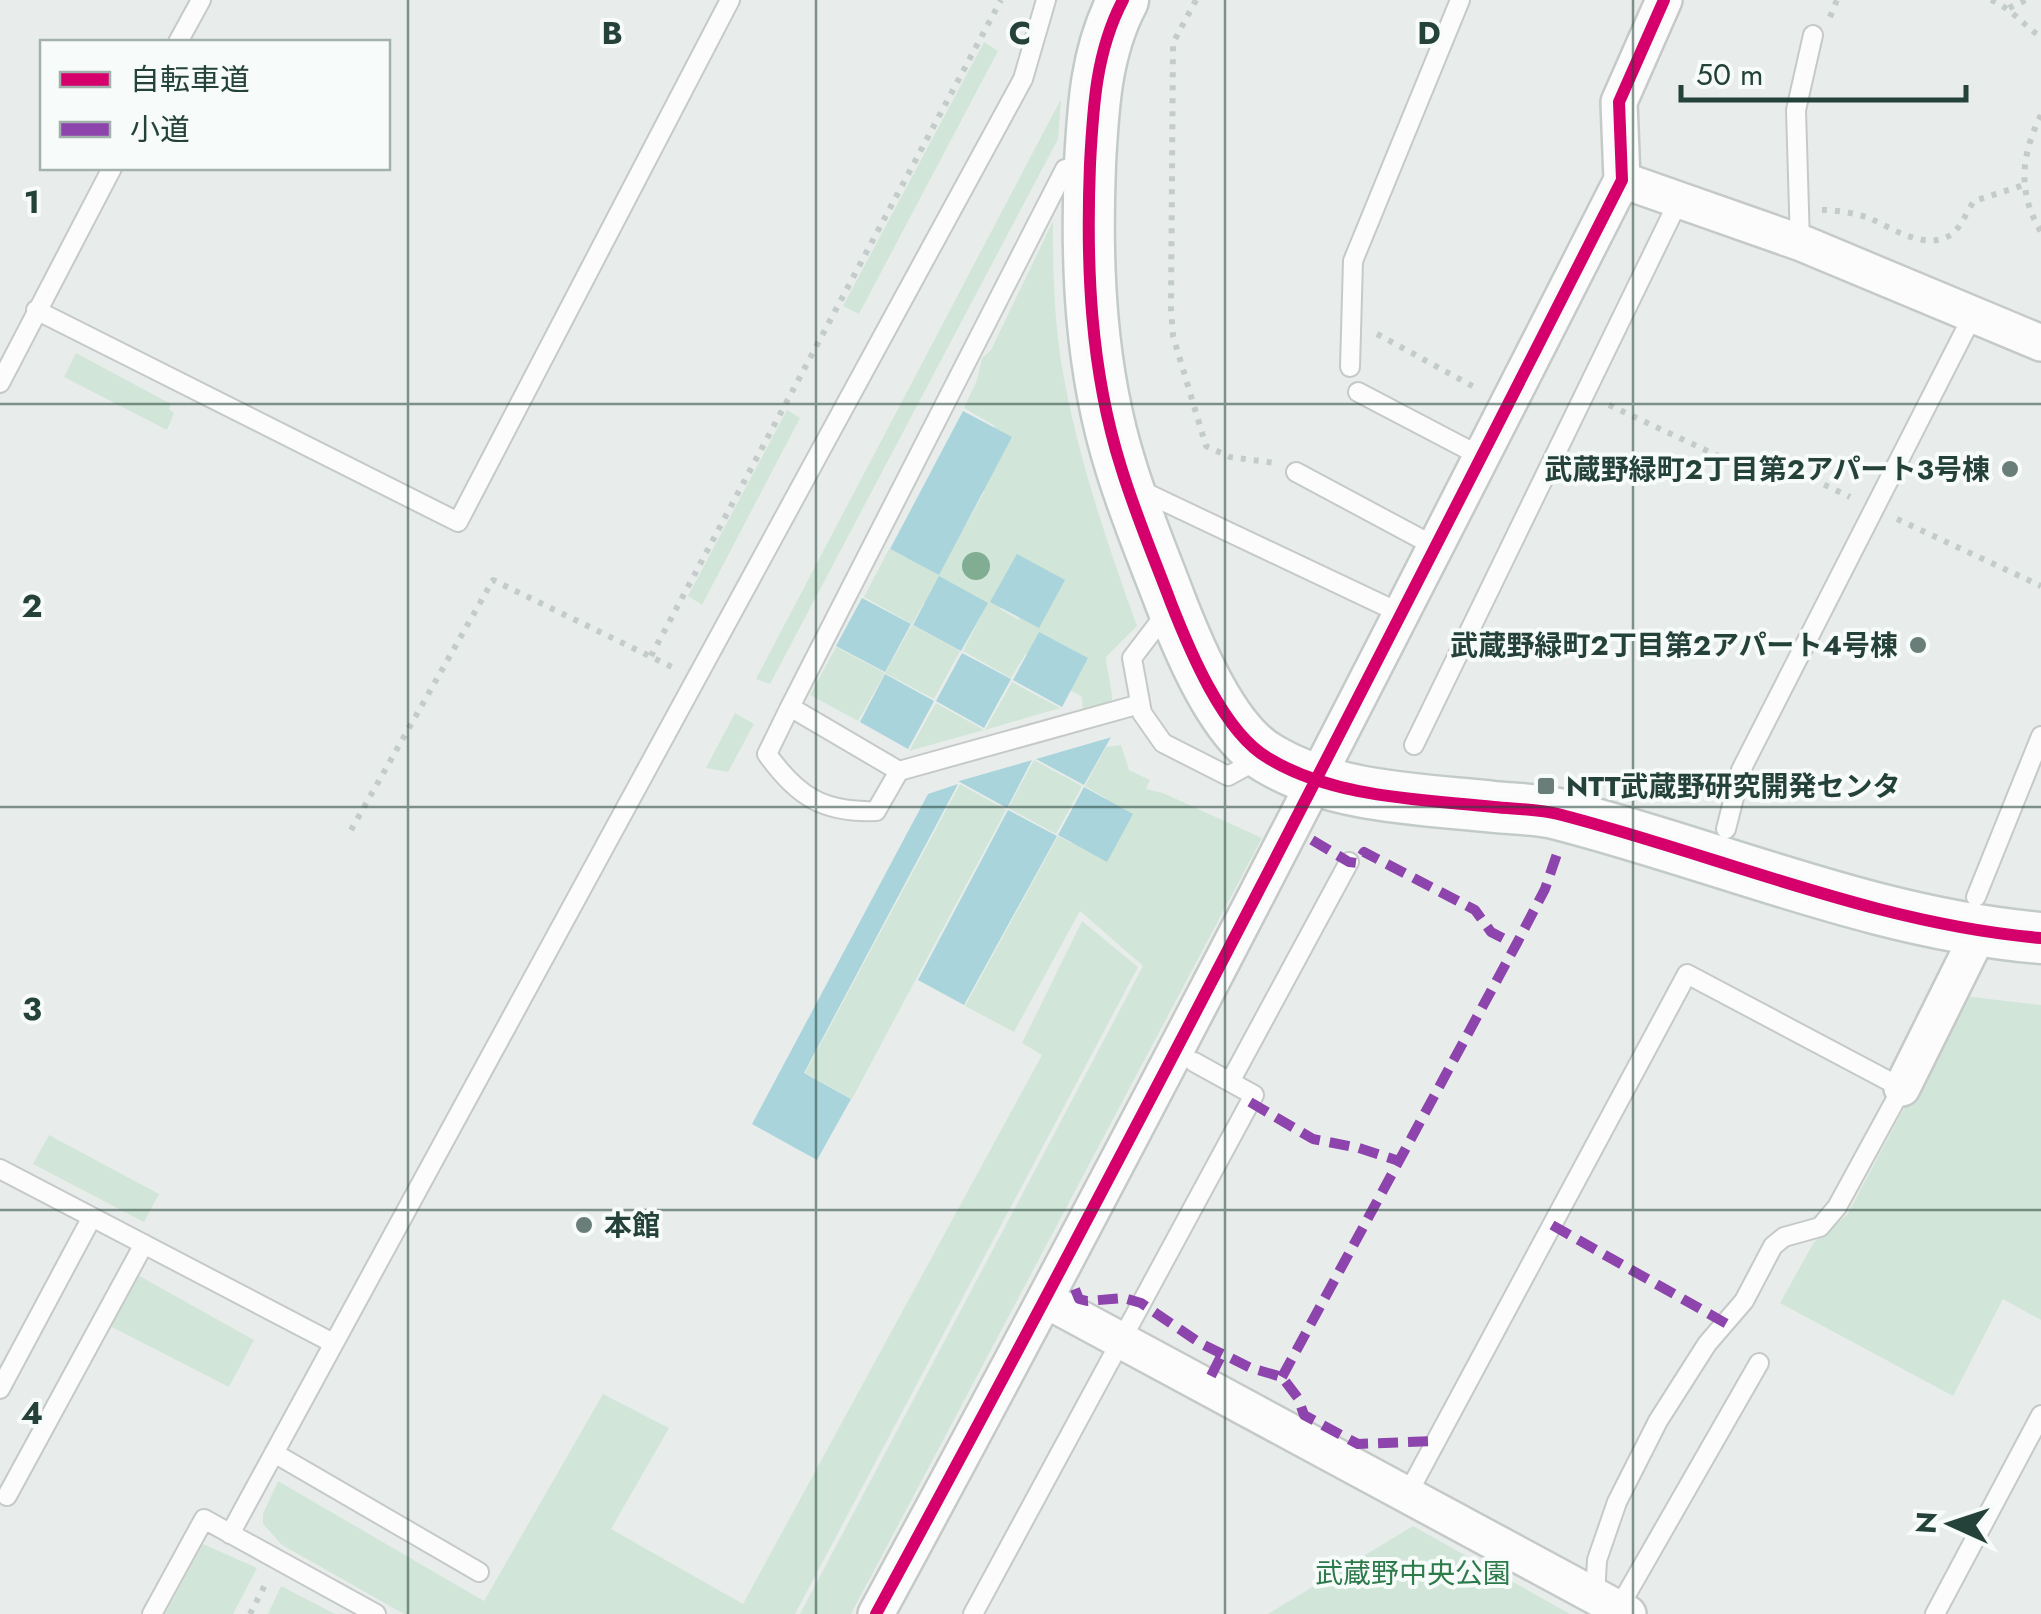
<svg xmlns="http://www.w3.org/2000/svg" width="2041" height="1614" font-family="Jost,'Noto Sans JP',sans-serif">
<rect width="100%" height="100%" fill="#e8edeb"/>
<path fill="#d1e6d8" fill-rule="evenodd" d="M984,42L998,51L859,314L843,306Z
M1061,99L1058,139L770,684L756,679Z
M1053,221C1053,270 1054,319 1062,367C1077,455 1107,543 1137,626L1106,657C1107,674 1113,688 1112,704L1083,715L1082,697C1062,685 1038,673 1026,653L1011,678L963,651L981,616L939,609L924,603L912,624L864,597L889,549L906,558L941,528L967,523L984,492C975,476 984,440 995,426L964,408L977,380L982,358L991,350ZM1012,578L1023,585L1019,620L1000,609Z
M76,353L171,404L169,409L174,413L167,430L64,377Z
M787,410L800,418L702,605L688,596Z
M912,625L960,651L934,699L885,673L858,721L810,695L836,647L885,673Z
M1012,682L1060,708L985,730Z
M936,703L984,730L909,751Z
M735,713L754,724L728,772L706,768Z
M1121,745L1129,770L1150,780L1146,789L1163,793L1262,838L851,1614H800L1143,966L1080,911L1014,1032L965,1006L1058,836L1071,843L1091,807L1107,799L1085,786L1106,747Z
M1034,760L1082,786L1056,834L1008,808Z
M960,784L1006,810L852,1099L805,1073Z
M1082,921L1138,967L795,1614H404L282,1545L263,1524V1514L278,1481L484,1601L603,1394L669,1428L611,1529L743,1604L1042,1055L1022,1043Z
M1964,996L2041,1005V1320L2003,1299L1953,1396L1780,1303L1814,1242L1847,1215Z
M49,1135L159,1194L144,1222L33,1164Z
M134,1273L254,1340L229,1387L106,1324Z
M1413,1526L1570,1614H1268Z
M203,1544L257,1568L233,1614H165Z
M281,1586L335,1614H268Z"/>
<path fill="#a9d4db" d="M963,411L1012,437L939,575L890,549Z
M1017,554L1065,580L1039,628L990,602Z
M939,576L988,603L961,651L913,625Z
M862,598L911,624L885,672L836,646Z
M1039,632L1088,658L1062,707L1013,680Z
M962,653L1011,679L984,728L936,701Z
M885,674L934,701L908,749L860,722Z
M1111,737L1084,785L1036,759Z
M1032,760L1007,808L958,781Z
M958,784L804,1073L851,1099L817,1160L752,1124L928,794Z
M1084,787L1133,814L1107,862L1058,835Z
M1008,810L1057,836L964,1005L918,980Z"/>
<path fill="#e8edeb" d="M1110,732L1115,736L924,791L957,777Z"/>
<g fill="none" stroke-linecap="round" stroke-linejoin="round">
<g stroke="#c5cac8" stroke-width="22">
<path id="lane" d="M178,42L201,0
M1800,243L1796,110L1813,35
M36,310L458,522L730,0
M1350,367L1353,261L1460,0
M0,383L112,168
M1358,392L1482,457
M1296,472L1436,547
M1140,490L1402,614
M1167,612L1132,658L1142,713L1163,743L1228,776L1259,759
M790,707L1065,169
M1414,745L1679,200
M899,771L790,707L767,754C797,796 823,813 876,811L899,771L1140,704
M1726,829L1741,770L1973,315
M1976,897L2041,736
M1230,1082L1349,862
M0,1169L333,1343
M0,1389L92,1217
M274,1453L479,1572
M1407,1495L1687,974L1902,1088L1837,1207L1820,1227L1784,1237L1773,1246L1744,1301L1707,1344L1658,1421L1617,1502L1597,1560L1595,1597
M7,1496L144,1244
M230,1534L1023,79L1046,0
M1618,1609L1759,1363
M152,1614L204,1519L376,1614
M973,1614L1254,1095L1194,1062
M1935,1614L2041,1415"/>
</g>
<g stroke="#c5cac8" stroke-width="40">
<path id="street" d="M1622,180L1804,244L2041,343
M1902,1088L1979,933
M1046,1300L1628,1614
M876,1614C1133,1141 1378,661 1622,180L1619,102L1664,0"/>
</g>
<g stroke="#c3cbc8" stroke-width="55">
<path id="secondary" d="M1123,0C1096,51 1093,107 1090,164C1086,265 1090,369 1121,467C1135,513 1154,558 1171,603C1189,649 1223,732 1268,758C1334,798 1419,799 1494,807C1515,809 1538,809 1558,814C1718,855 1875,924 2041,938"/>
</g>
<path stroke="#c3ccca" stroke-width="6" stroke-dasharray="5 8" stroke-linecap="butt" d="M1196,0L1173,43L1171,308L1173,336L1206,446L1230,457L1275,463
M1991,0C2011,8 2023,25 2041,37
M2009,8L2026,0
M1830,17L1837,0
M2041,115C2021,155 2017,192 2041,232
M1822,210C1837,210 1855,213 1869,218C1892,228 1926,252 1952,234C1961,227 1967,211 1974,201L2024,185
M1377,334L1476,388
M1609,405L1744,468L1781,464L1850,497
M1897,519L2041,586
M651,656L1001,0
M351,830L493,580L672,667
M250,1614L266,1583"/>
<use href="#lane" stroke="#fcfcfc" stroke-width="18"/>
<use href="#street" stroke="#fcfcfc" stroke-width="35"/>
<use href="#secondary" stroke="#fcfcfc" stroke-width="50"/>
<path stroke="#8e44ad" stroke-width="10" stroke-dasharray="20 10" stroke-linecap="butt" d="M1312,840L1349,862L1357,863L1364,852L1475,910L1491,932L1516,945
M1250,1102L1313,1139L1359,1148L1399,1161
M1552,1225L1727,1324
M1075,1289L1079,1299L1087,1301L1124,1298L1141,1303L1200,1343L1251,1368L1282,1377L1298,1398L1304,1415L1358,1444L1436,1441
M1211,1376L1222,1354
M1282,1377L1517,943L1545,889L1559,848"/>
<g stroke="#f7fbf9" stroke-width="19">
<path id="cycleway" d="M1123,0C1096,51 1093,107 1090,164C1086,265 1090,369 1121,467C1135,513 1154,558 1171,603C1189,649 1223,732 1268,758C1334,798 1419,799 1494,807C1515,809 1538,809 1558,814C1718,855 1875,924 2041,938
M876,1614C1133,1141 1378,661 1622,180L1619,102L1664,0"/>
</g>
<use href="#cycleway" stroke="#d6006c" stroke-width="12"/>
</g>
<circle fill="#81ae93" cx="976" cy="566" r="14"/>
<path fill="none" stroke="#24423a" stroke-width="2.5" stroke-opacity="0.55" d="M408,0V1614M816,0V1614M1225,0V1614M1633,0V1614M0,404H2041M0,807H2041M0,1210H2041"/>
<g fill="#697e78" stroke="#f7fbf9" stroke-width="4">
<circle cx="2010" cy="469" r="10"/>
<circle cx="1918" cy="645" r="10"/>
<rect x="1536" y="776" width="20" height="20" rx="5"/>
<circle cx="584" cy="1225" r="10"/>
</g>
<g text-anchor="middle" stroke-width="8" stroke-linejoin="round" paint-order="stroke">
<g font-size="28" font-weight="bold" fill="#24423a" stroke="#f7fbf9" text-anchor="end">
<text x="1990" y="479">武蔵野緑町2丁目第2アパート3号棟</text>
<text x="1898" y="655">武蔵野緑町2丁目第2アパート4号棟</text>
<text x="1566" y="796" text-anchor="start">NTT武蔵野研究開発センタ</text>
<text x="604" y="1235" text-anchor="start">本館</text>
</g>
<g font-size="28" fill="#2d7a4b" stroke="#f7fbf9">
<text x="1413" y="1583">武蔵野中央公園</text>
</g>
</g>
<g font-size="32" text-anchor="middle" font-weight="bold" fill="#24423a" stroke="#f7fbf9" stroke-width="8" stroke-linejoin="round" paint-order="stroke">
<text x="612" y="44">B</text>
<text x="1020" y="44">C</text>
<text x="1429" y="44">D</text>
<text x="32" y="213">1</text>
<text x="32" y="617">2</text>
<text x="32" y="1020">3</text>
<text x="32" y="1424">4</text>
</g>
<rect x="40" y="40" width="350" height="130" fill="#f7fbf9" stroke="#a3b1ad" stroke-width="2.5"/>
<rect x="60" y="72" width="50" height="15" fill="#d6006c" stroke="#a3b1ad" stroke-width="2.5"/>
<text x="130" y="90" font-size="30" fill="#24423a">自転車道</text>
<rect x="60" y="122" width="50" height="15" fill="#8e44ad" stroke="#a3b1ad" stroke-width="2.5"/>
<text x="130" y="140" font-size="30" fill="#24423a">小道</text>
<g transform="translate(1951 1524) rotate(273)" stroke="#f7fbf9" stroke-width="8" paint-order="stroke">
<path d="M0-8L18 38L0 25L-18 38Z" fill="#24423a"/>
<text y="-15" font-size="28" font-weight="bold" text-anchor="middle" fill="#24423a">N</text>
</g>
<path d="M1681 85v15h285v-15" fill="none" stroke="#24423a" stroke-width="5"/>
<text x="1696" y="85" font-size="30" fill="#24423a" stroke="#f7fbf9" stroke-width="8" paint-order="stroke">50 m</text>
</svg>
